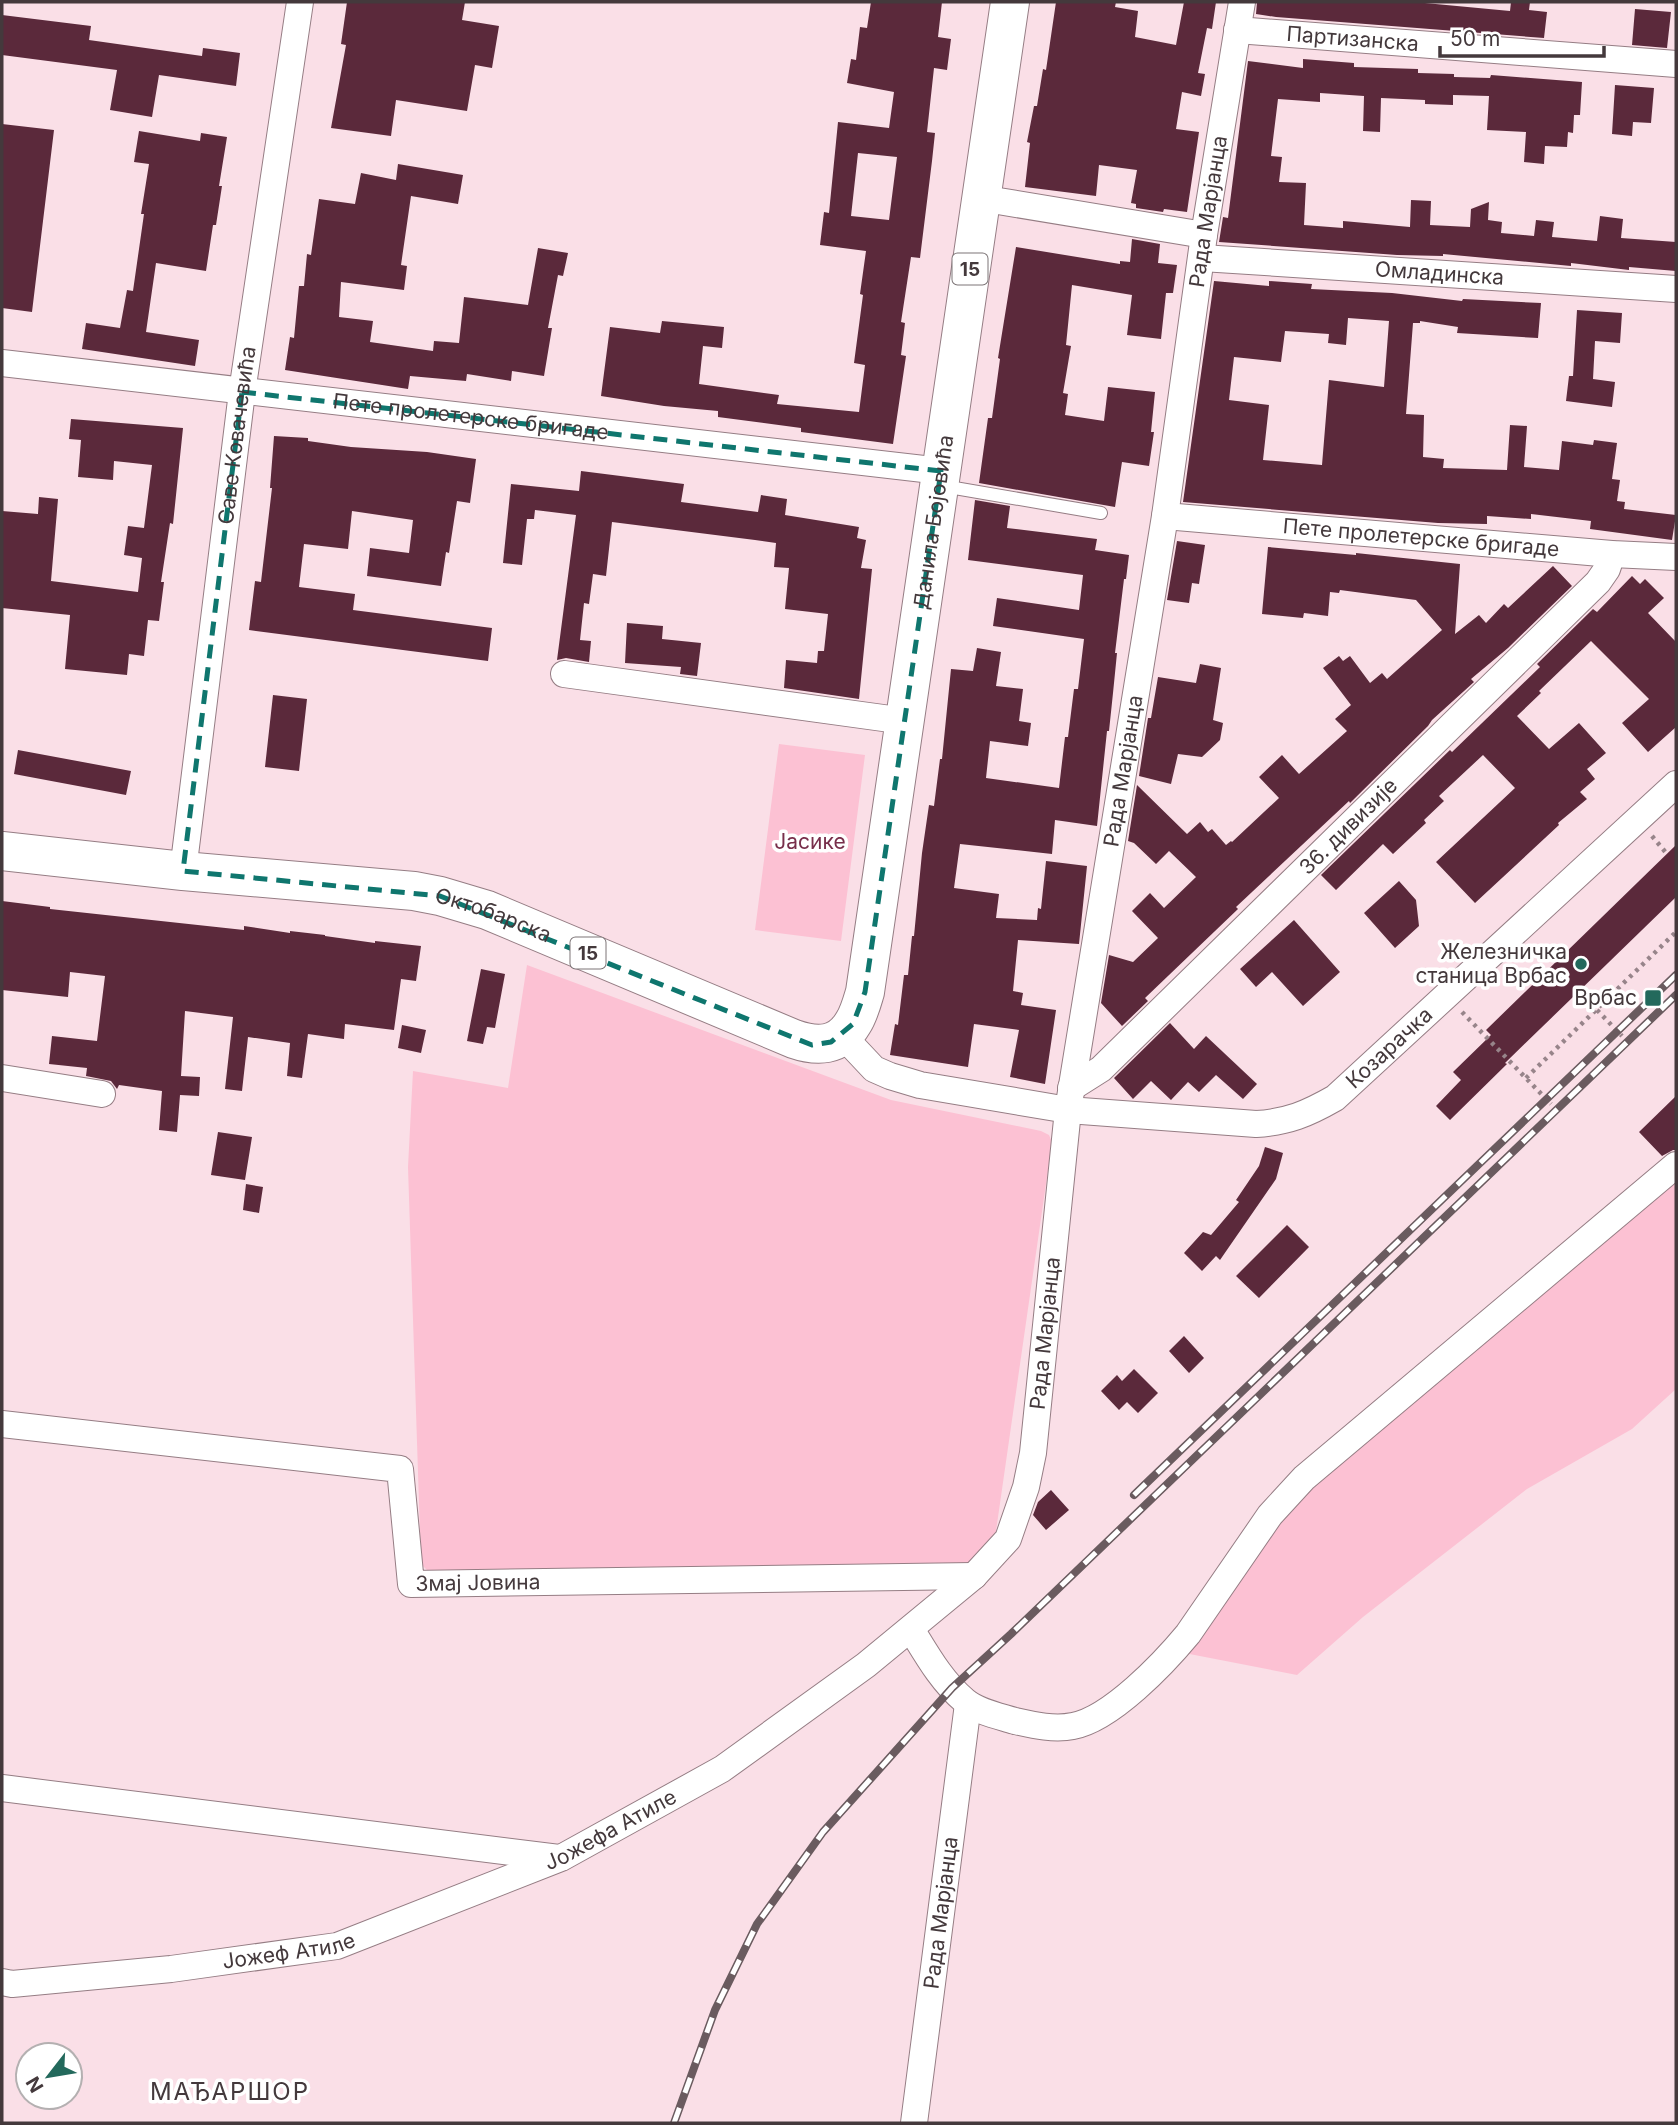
<svg xmlns="http://www.w3.org/2000/svg" width="1678" height="2125" font-family="Inter,sans-serif">
<rect width="100%" height="100%" fill="#fadfe7"/>
<path fill="#fcc1d3" d="M779,744L865,755L841,941L755,930Z
M527,965L891,1100L1041,1131L1049,1135L1052,1142L995,1538L962,1569L433,1576L421,1564L408,1167L413,1071L508,1088Z
M1676,1165V1389L1632,1429L1527,1489L1363,1617L1297,1675L1174,1651L1270,1515Z"/>
<path fill="#5b293b" fill-rule="evenodd" d="M347,2H465L462,20L499,26L492,68L475,65L467,111L396,100L391,136L331,128L346,45L341,44Z
M871,2H942L938,37L951,39L947,70L934,68L927,132L935,133L932,161L920,258L911,257L901,322L905,323L901,355L906,356L893,444L801,432V428L718,417V411L664,406L601,396L610,327L660,333L662,321L724,327L722,348L703,346L699,384L779,395L777,404L859,412L865,365L854,363L863,295L860,294L866,251L820,245L824,212L829,213L838,122L889,128L894,92L847,83L851,59L856,60L860,27L867,28ZM858,153L897,157L889,220L851,216Z
M1056,2H1116L1115,7L1138,11L1135,37L1176,45L1184,2H1216L1212,29L1207,28L1198,73L1205,74L1201,96L1182,92L1176,129L1199,132L1187,212L1164,209L1163,212L1136,208V204L1131,203L1137,170L1099,165L1096,196L1025,187L1030,143L1027,142L1034,106H1037L1043,69L1046,70Z
M1257,2H1425V3L1510,11L1511,2H1530L1529,10L1547,12L1544,38L1276,17L1256,14Z
M1635,9L1671,12L1667,48L1632,45Z
M2,15L91,26L89,40L202,56L203,48L240,53L236,86L159,75L152,117L110,110L117,70L2,55Z
M1303,59L1354,63V67L1418,69V73L1454,74V77L1490,78L1491,75L1582,82L1580,115H1574L1573,133L1568,132L1567,147L1545,146L1544,164L1524,162L1526,132L1487,130L1489,96L1453,95V105L1425,104V100L1381,98L1380,132L1363,131L1364,96L1320,93V102L1278,99L1271,156L1282,157L1279,182L1306,183L1304,225L1343,228V221L1410,227L1411,200L1431,201L1430,225L1470,227L1471,209L1489,202L1488,220L1502,222L1501,233L1534,236L1536,220L1554,222L1552,237L1597,241L1600,216L1623,219L1621,238L1676,242V271L1629,267V270L1571,263V266L1443,254V256L1397,255L1219,242L1223,217L1228,218L1248,61L1303,68Z
M1615,85L1654,88L1651,123L1633,122L1632,136L1612,134Z
M2,124L54,130L32,312L2,308Z
M139,131L200,141L201,133L227,137L219,186H222L216,225H213L206,271L156,263L146,332L199,340L195,366L82,349L86,323L120,328L127,290L133,291L144,214H141L149,164L134,162Z
M398,164L463,175L458,204L411,196L401,265L407,266L404,290L341,282L339,317L373,321L370,342L433,351L434,341L459,343L464,297L528,305L538,248L568,253L563,276L558,275L548,328H552L544,376L512,371L511,381L467,374L466,381L410,376L408,389L285,370L290,337L294,338L299,286H304L307,254L311,255L319,199L355,204L361,173L396,180Z
M1132,239L1160,244L1158,263L1177,265L1173,293H1166L1161,339L1127,335L1132,295L1072,285L1066,345L1071,346L1063,393L1068,394L1065,415L1104,421L1108,387L1155,392L1151,432H1154L1149,466L1122,462L1115,507L979,483L988,418H992L1000,359L998,358L1016,247L1120,264V261L1130,262Z
M1214,281L1269,286V281L1312,284L1311,289L1392,293L1462,301L1463,299L1541,303L1538,338L1457,333L1458,327L1420,321V323H1413L1406,414L1424,415L1423,457L1444,459L1443,468L1507,470L1510,425L1527,426L1524,467L1559,470L1562,441L1593,445L1594,440L1617,443L1612,479L1620,480L1617,501L1625,502L1624,509L1676,515L1672,540L1590,529L1591,521L1531,514V519L1487,516V524L1438,523L1183,502ZM1348,318L1389,321L1384,387L1329,380L1322,465L1263,460L1269,405L1229,400L1234,357L1281,362L1285,331L1329,334L1328,343L1346,345Z
M1577,310L1622,313L1620,343L1595,341L1593,379L1615,382L1612,407L1566,401L1569,376H1573Z
M71,419L183,428L173,524L170,523L161,582H164L159,621L148,620L144,656L129,654L127,675L65,669L70,615L2,608V511L38,514L39,497L58,499L51,581L138,592L142,558L124,555L128,526L144,528L152,465L114,461L113,480L78,477L81,440L69,439Z
M274,436L308,438V441L351,447L427,452L476,459L470,503L457,501L449,553L446,552L441,586L367,576L370,548L409,553L413,520L352,511L348,549L304,544L299,587L355,594L353,610L492,628L488,661L249,630L255,581L261,582L272,488H270Z
M581,471L684,484L681,502L758,512L761,495L787,499L785,515L859,527L857,538L866,540L861,568L872,569L859,699L784,688L786,660L817,663L818,651H824L828,614L785,609L789,568L774,567L776,543L755,540L612,522L606,576L593,574L589,604L584,603L580,640L591,641L589,662L566,658L557,660L576,515L535,510L534,519H527L522,565L503,563L511,484L579,491Z
M975,500L1010,506L1007,528L1097,539L1095,550L1129,555L1126,579H1124L1115,653H1117L1113,693L1109,731H1107L1097,826L1055,820L1052,854L960,844L954,888L999,894L996,918L1037,920L1038,908L1041,909L1046,861L1087,866L1079,944L1018,940L1013,991L1023,993L1021,1005L1056,1010L1045,1084L1010,1077L1019,1030L974,1024L968,1067L890,1055L895,1024L898,1025L904,975H908L912,936H914L922,853L929,805L934,806L940,759H942L951,669L973,671L977,648L1001,652L996,686L1023,689L1019,721L1031,723L1028,746L990,741L986,778L1059,788L1065,737H1068L1074,689H1078L1084,639L993,626L997,598L1079,610L1083,575L968,560Z
M1177,541L1205,545L1199,584L1192,583L1189,603L1167,600Z
M1268,547L1356,555V553L1460,564L1455,634L1479,615L1486,623L1504,604L1508,608L1553,566L1572,586L1508,648L1471,679L1474,682L1432,720L1428,726L1350,803L1349,801L1236,907L1238,909L1145,998L1148,1001L1122,1026L1101,1003L1109,955L1133,962L1158,938L1132,911L1150,893L1164,908L1196,877L1169,851L1156,864L1134,843L1128,841L1137,785L1187,834L1200,822L1208,832L1212,829L1226,845L1231,841L1232,842L1279,798L1259,777L1282,755L1299,774L1347,731L1335,719L1351,705L1323,668L1339,656L1343,661L1350,656L1370,683L1382,673L1387,679L1442,630L1416,600L1340,590L1339,593L1330,592L1328,616L1304,613L1303,618L1262,614Z
M1632,576L1640,584L1645,579L1664,598L1648,613L1676,642V727L1648,752L1622,723L1649,699L1591,641L1539,691L1541,693L1517,716L1549,749L1579,723L1606,753L1587,769L1595,779L1580,792L1587,799L1558,823L1559,825L1475,903L1436,862L1515,788L1483,755L1439,796L1444,801L1424,820L1426,823L1393,854L1383,844L1336,890L1321,875L1450,750L1452,752L1540,667L1537,664L1593,609L1597,612Z
M627,623L663,626L662,639L701,643L697,676L680,674L681,667L625,663Z
M1200,664L1221,668L1213,720L1223,723L1220,740L1202,757L1178,754L1171,784L1139,776L1148,718H1151L1158,677L1196,683Z
M273,695L307,699L299,771L265,767Z
M18,750L131,771L126,795L14,774Z
M1676,845V897L1505,1063L1507,1064L1450,1120L1436,1106L1461,1080L1453,1072L1491,1035L1486,1030Z
M1399,881L1416,900L1419,926L1395,948L1364,913Z
M2,901L50,907V909L244,930V926L290,933V931L325,935V936L375,943V941L421,946L416,981L401,979L394,1030L345,1024L344,1039L308,1034L302,1078L287,1076L290,1043L248,1037L242,1091L225,1089L233,1017L185,1011L181,1076L200,1077L199,1096L180,1095L177,1132L159,1130L162,1091L119,1085L117,1089L111,1081L86,1076L87,1068L49,1064L52,1036L97,1041L105,976L70,972L68,997L2,990Z
M1294,920L1340,972L1303,1006L1272,972L1256,987L1240,969Z
M481,969L505,974L495,1028L487,1027L483,1044L467,1041Z
M1170,1023L1194,1049L1206,1036L1257,1084L1243,1099L1216,1075L1199,1092L1188,1082L1171,1100L1151,1081L1133,1099L1114,1078Z
M402,1025L426,1030L421,1053L398,1048Z
M1676,1096V1150H1673L1662,1156L1639,1132Z
M218,1132L252,1137L245,1180L211,1175Z
M1265,1147L1283,1153L1276,1179L1220,1260L1216,1256L1202,1271L1184,1253L1203,1232L1211,1235L1239,1202L1236,1200L1259,1166Z
M246,1184L263,1187L259,1213L243,1210Z
M1287,1225L1309,1247L1259,1298L1236,1276Z
M1184,1336L1204,1358L1189,1373L1169,1351Z
M1134,1369L1158,1393L1138,1413L1127,1402L1119,1410L1101,1391L1117,1375L1122,1381Z
M1051,1490L1069,1510L1046,1530L1033,1515L1038,1502Z"/>
<g fill="none" stroke-linecap="round" stroke-linejoin="round">
<g stroke="#957d84" stroke-width="14">
<path id="service" d="M943,486L1101,513"/>
</g>
<g stroke="#957d84" stroke-width="28">
<g id="minor">
<path id="s1" d="M1237,30L1676,64"/>
<path d="M980,198L1204,235"/>
<path id="s2" d="M1202,258L1676,289"/>
<path id="s3" d="M2,363L941,471"/>
<path id="s4" d="M1165,516L1612,554L1676,557"/>
<path d="M564,674L905,721"/>
<path id="s5" d="M183,871L242,392L300,2"/>
<path id="s6" d="M842,1035L874,1069L890,1076L920,1085L1068,1110L1256,1124C1288,1122 1307,1114 1335,1098L1676,784"/>
<path d="M2,1078L102,1094"/>
<path id="s7" d="M1071,1088L1101,1069L1598,582L1607,569L1612,554"/>
<path id="s8" d="M2,1424L400,1469L411,1584L974,1576"/>
<path d="M911,1629C927,1655 942,1682 965,1701C978,1712 999,1716 1015,1721C1033,1725 1054,1730 1073,1726C1111,1719 1164,1663 1188,1634L1270,1515L1304,1478L1676,1165"/>
<path d="M2,1788L559,1858"/>
<path id="s9" d="M2,1982L12,1984L171,1969L337,1946L561,1858L722,1769L866,1665L974,1576L1008,1539L1026,1487L1033,1453L1068,1110L1165,516L1204,235L1242,2"/>
<path id="s10" d="M914,2123L968,1704"/>
</g>
</g>
<g stroke="#957d84" stroke-width="40">
<g id="primary">
<path id="s11" d="M2,851L183,871L414,891L440,896L487,910L794,1039C817,1047 839,1047 853,1023C859,1014 862,1002 865,992L1010,2"/>
</g>
</g>
<path stroke="#97848a" stroke-width="4.5" stroke-dasharray="3.5 5" stroke-linecap="butt" d="M1652,836L1667,854
M1597,1010L1622,1036
M1462,1012L1551,1104
M1526,1078L1676,932"/>
<use href="#service" stroke="#fff" stroke-width="12"/>
<use href="#minor" stroke="#fff" stroke-width="26"/>
<use href="#primary" stroke="#fff" stroke-width="38"/>
<g stroke="#6a5b5f" stroke-width="8">
<path id="rail" d="M1134,1495L1676,975
M674,2123L715,2010L757,1924L823,1832L952,1688L1011,1634L1676,995"/>
</g>
<use href="#rail" stroke="#fff" stroke-width="5" stroke-dasharray="16" stroke-linecap="butt"/>
</g>
<path fill="none" stroke="#0f766e" stroke-width="5" stroke-dasharray="14 9" stroke-linejoin="round" d="M242,392L941,471L865,992L853,1024L831,1042L812,1045L440,896L183,871Z"/>
<g fill="#23695c" stroke="#fff" stroke-width="2.5">
<circle cx="1581" cy="964" r="7"/>
<rect x="1644" y="989" width="18" height="18" rx="3.5"/>
</g>
<g text-anchor="middle" stroke-width="7" stroke-linejoin="round" paint-order="stroke">
<g fill="#fff" stroke="#7c7476" stroke-width="2">
<rect x="952.5" y="253.5" width="35" height="31" rx="5"/>
<rect x="570.5" y="937.5" width="35" height="31" rx="5"/>
</g>
<g font-size="19" font-weight="bold" fill="#44393c">
<text x="970" y="276">15</text>
<text x="588" y="960">15</text>
</g>
<g font-size="21" fill="#44393c" stroke="#fff">
<text dy="7" stroke="none"><textPath href="#s1" startOffset="116">Партизанска</textPath></text>
<text dy="7" stroke="none"><textPath href="#s9" startOffset="2474">Рада Марјанца</textPath></text>
<text dy="7" stroke="none"><textPath href="#s2" startOffset="238">Омладинска</textPath></text>
<text dy="7" stroke="none"><textPath href="#s3" startOffset="472">Пете пролетерске бригаде</textPath></text>
<text dy="7" stroke="none"><textPath href="#s5" startOffset="439">Саве Ковачевића</textPath></text>
<text dy="7" stroke="none"><textPath href="#s11" startOffset="1398">Данила Бојовића</textPath></text>
<text dy="7" stroke="none"><textPath href="#s4" startOffset="257">Пете пролетерске бригаде</textPath></text>
<text dy="7" stroke="none"><textPath href="#s9" startOffset="1908">Рада Марјанца</textPath></text>
<text dy="7" stroke="none"><textPath href="#s7" startOffset="382">36. дивизије</textPath></text>
<text dy="7" stroke="none"><textPath href="#s11" startOffset="497">Октобарска</textPath></text>
<text dy="7" stroke="none"><textPath href="#s6" startOffset="592">Козарачка</textPath></text>
<text dy="7" stroke="none"><textPath href="#s9" startOffset="1340">Рада Марјанца</textPath></text>
<text dy="7" stroke="none"><textPath href="#s8" startOffset="583">Змај Јовина</textPath></text>
<text dy="7" stroke="none"><textPath href="#s9" startOffset="635">Јожефа Атиле</textPath></text>
<text dy="7" stroke="none"><textPath href="#s10" startOffset="212">Рада Марјанца</textPath></text>
<text dy="7" stroke="none"><textPath href="#s9" startOffset="289">Јожеф Атиле</textPath></text>
</g>
<g font-size="21" fill="#782f4b" stroke="#fff">
<text x="810" y="849">Јасике</text>
</g>
<g font-size="21" fill="#44393c" stroke="#fff" text-anchor="end">
<text x="1567" y="959">Железничка<tspan x="1567" dy="24">станица Врбас</tspan></text>
<text x="1637" y="1005">Врбас</text>
</g>
<g font-size="24" letter-spacing="2" fill="#44393c" stroke="#fff">
<text x="230" y="2100">МАЂАРШОР</text>
</g>
</g>
<rect width="1678" height="2125" fill="none" stroke="#44393c" stroke-width="7"/>
<g transform="translate(49 2076) rotate(239)"><circle r="33" fill="#ffffff" stroke="#b4b0b1" stroke-width="2"/>
<path d="M0-5L12 26L0 18L-12 26Z" fill="#23695c"/>
<text y="-10" font-size="19" font-weight="bold" text-anchor="middle" fill="#44393c">N</text>
</g>
<path d="M1440 46v10h164v-10" fill="none" stroke="#44393c" stroke-width="3.5"/>
<text x="1450" y="46" font-size="21" fill="#44393c" stroke="#ffffff" stroke-width="5" paint-order="stroke">50 m</text>
</svg>
